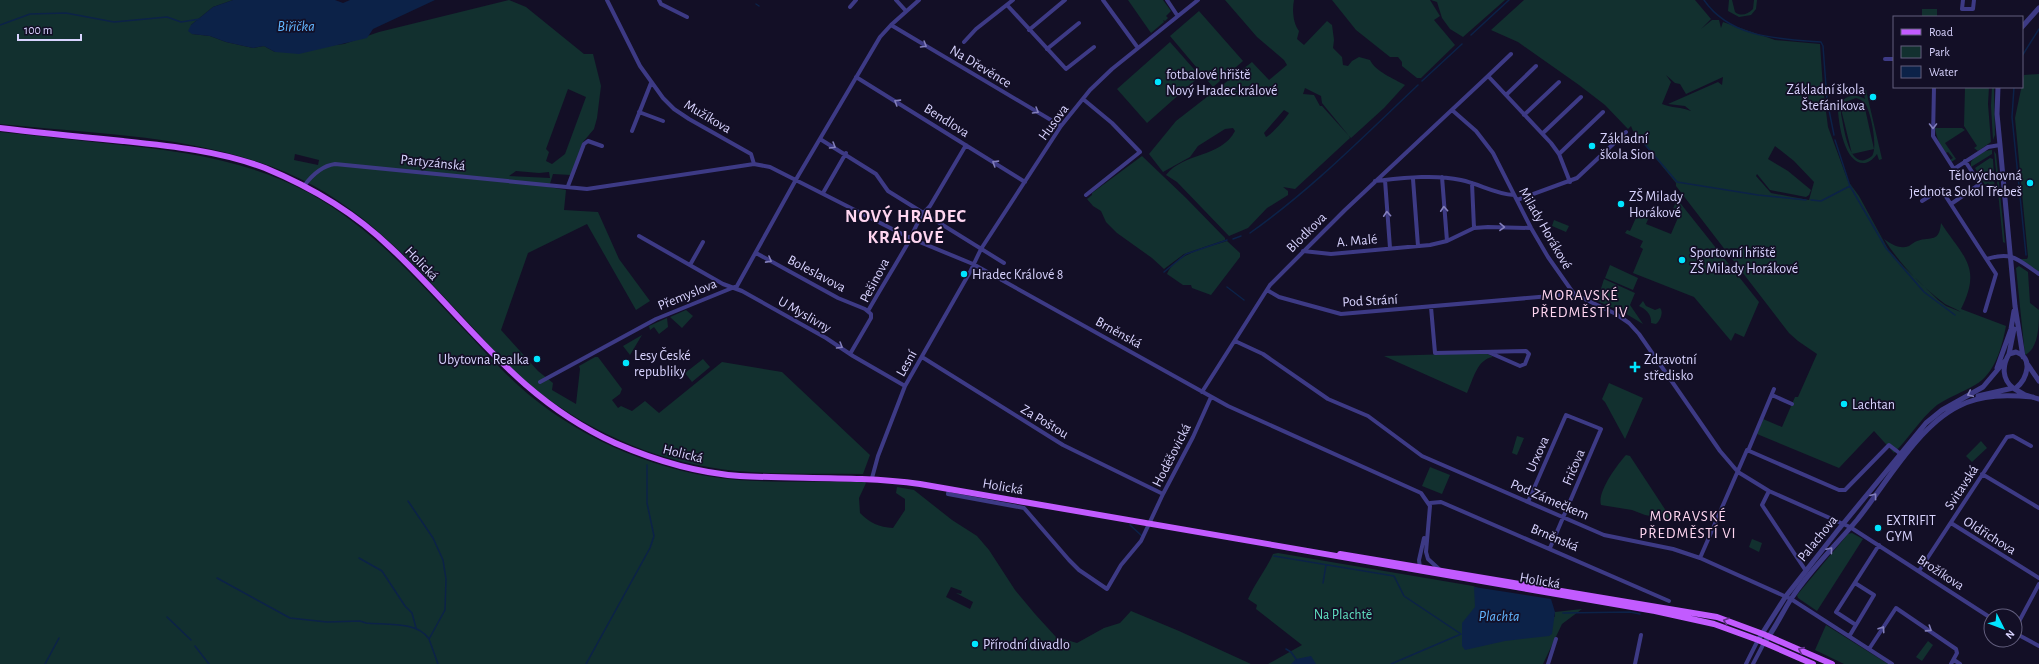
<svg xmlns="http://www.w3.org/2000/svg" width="2039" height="664" font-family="'Alegreya Sans',sans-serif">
<rect width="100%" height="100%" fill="#130f26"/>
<path fill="#12302f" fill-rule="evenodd" d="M0,0H233L213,7L191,25L192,34L210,36L226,42L253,48L264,46L275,52L344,44L379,32L509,0L526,7L584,54H593L601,86L597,118L594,129L583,142L571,175L553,174L549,187L566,190L564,210L598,212L619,259L650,301L636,310L587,224L528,253L501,330L538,371L553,383L552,390L576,404L580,369L579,366L595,357H598L622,389L620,394L612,400L618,408L621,406L632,411L645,401L659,413L722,362L782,372L870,455L863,474C821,473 778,475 737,471C663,464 594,435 536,390C514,373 495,352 477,332C426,278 379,222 314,186C220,135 104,135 0,124ZM568,89L586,97L565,154L552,164L546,161L549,152L546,149ZM295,154L319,160L318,165L294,160ZM516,171L539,173L549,172L550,178L509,176Z
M1128,0H1163L1171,11L1166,16L1168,18L1165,21L1163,20L1164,22L1151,33Z
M1225,0H1294C1292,10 1293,23 1299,31L1297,39L1304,45L1327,21L1332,25L1334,40L1333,48L1342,57L1343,65L1348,66L1352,61L1359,57L1370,60C1375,71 1394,79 1405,85L1384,108L1351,138L1349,136L1350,138L1295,189L1283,187L1288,191V195L1267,208L1248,228L1229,236L1177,182L1166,175C1184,152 1221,158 1235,131L1233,128L1225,129L1217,134L1198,146L1190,157L1163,172L1149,154L1176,121L1252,62L1269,80L1287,65L1284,60L1257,37ZM1305,88L1321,96L1322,103L1349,136L1322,106H1320L1314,95L1303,94ZM1284,110L1289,113C1287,117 1270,136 1266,137L1264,133Z
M1332,0H1430L1440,16L1434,20L1455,45L1421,78H1417L1402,66V62L1398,57H1390L1356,30Z
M1431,0H1505L1463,37L1450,29L1442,18L1437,2Z
M1524,0H1695L1711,19L1701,29L1712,20H1719L1721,28L1723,22L1775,40L1820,44L1823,88L1828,127L1848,181L1859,196L1888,249L1904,267L1938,300L1946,306L1961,312C1957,309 1950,307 1945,304C1921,286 1900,264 1884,239C1891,244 1900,250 1909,246C1912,244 1914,242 1917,241C1932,236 1939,243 1941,223C1964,258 1982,267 1961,309L2006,326C2002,347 1995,374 1975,385C1963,392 1949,397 1937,405C1920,419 1909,438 1894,453L1874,431L1839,468L1757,434L1763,419L1782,427L1795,397H1798L1817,354L1798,341L1789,333L1676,186V183L1633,131L1631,126L1628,129L1605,105L1579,85L1518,42L1491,30ZM1666,75L1675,83L1680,84L1686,94L1723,77L1722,85L1718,82L1668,104L1685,106L1691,111C1681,107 1672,108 1662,104L1671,82ZM1775,146L1794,161L1814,182L1809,200L1771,193L1756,176L1757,174L1770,190L1806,197L1809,195L1811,190L1788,171L1768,159Z
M1729,0H1732L1735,12C1741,17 1748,14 1753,9L1754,0H1757L1756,9L1751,15L1739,17L1728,11Z
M1922,9H1937V17L1922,16Z
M1199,11L1243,61L1213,87L1170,36Z
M1170,42L1200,76L1147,123L1117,89Z
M2039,74V272L2020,259H2027L2028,257L2015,118L2024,75Z
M1965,87H1989L1988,104L1991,142L1978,151L1974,148L1977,146L1964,126Z
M1992,87H1994L1995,135L1993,140L1991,106Z
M1866,90L1882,159L1879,160L1877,154C1874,158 1870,162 1865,163C1845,165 1839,126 1838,111C1840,97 1853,92 1865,99L1863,91ZM1856,98C1860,99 1864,101 1866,105C1871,114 1878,147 1872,156C1849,175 1844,127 1841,114V109L1852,154L1874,149L1864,104L1841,109L1845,102Z
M1935,128H1962L1965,130L1945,143L1956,159L1951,162L1950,160L1953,158L1948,152L1946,153C1940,145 1936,137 1935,128Z
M0,132C37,136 75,140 112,144C181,151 248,160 309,193C375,229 422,286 473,339C490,358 508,377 528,394C586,442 663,474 738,480C780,483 823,481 865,482L866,483L859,498L860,513C870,523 879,527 893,528L905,510V499L896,493L897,487L914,490L952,520L977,536L989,550L1015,590L1035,614L1056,637L1077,643L1104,628L1120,623L1131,611L1179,631L1251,664H0ZM951,587L962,591L961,594L956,593L973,602L970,609L946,597Z
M1992,150V154L1971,167V162C1975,156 1984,150 1992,150Z
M1994,151L1996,154L2005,243L2003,242Z
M1142,156L1186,198L1225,238V240L1184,254L1164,269L1152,258L1117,233L1106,222L1101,211L1093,206L1087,199L1092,195V193Z
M1990,158L1993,159L1995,194L1988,183L1985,185L1975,168Z
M1677,199L1759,302L1744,337L1735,333L1731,341L1694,297L1633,273L1643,249L1640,247L1643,241L1625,233L1627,230L1630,231L1639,211L1650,215L1646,224L1671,234L1680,213L1673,209Z
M1554,220L1569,226L1566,232L1552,226Z
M1227,241L1240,253V257L1211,295L1192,288L1191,285H1183L1167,274C1175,254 1208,247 1227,241Z
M1610,265L1638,278L1633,290L1605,278Z
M2019,266L2028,272L2030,303L2039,310C2039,325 2039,348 2025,355L2016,268Z
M1604,279L1635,293L1630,305L1643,324L1623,312L1597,301Z
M1643,301L1646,306L1655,310L1660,308C1664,312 1660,321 1656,324L1651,323C1652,315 1646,309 1639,306Z
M686,310L693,316L682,328L670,317Z
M667,318L668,327L659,334L654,327L650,330L649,326Z
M642,335L630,355L623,346Z
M1486,353L1493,357C1477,359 1473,380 1467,393L1384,356Z
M703,359L710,367L692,382L685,373Z
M1609,383L1643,398L1625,439L1605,402L1602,399Z
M1517,436L1524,438L1517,455L1512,453Z
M1981,441L1987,448L1972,462L1966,456Z
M1626,455L1630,456L1672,520L1645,515L1632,510L1601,505C1597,492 1617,465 1626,455Z
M1430,467L1450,475L1442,494L1422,486Z
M1852,533L1863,539L1817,611L1798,598L1797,595L1848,534Z
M1752,539L1762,543L1759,552L1749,547Z
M1278,553L1473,586L1555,617V612L1582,609L1562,624L1543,664H1268L1302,645L1256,609L1257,605L1248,599C1255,583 1266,570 1273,554Z
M1826,625L1888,664H1844L1815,650Z
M1928,641L1933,645L1922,661L1916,657Z"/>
<path fill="#0c2248" d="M233,0H335L343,3L350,0H435L373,29L367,38L299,54L275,52L264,46L253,48L226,42L210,36L192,34L188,31L191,25L213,7Z
M1474,587L1551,599L1555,612L1552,634L1549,636L1505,641L1465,650L1462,646V623L1475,607Z
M1311,656L1316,664H1291L1296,659Z"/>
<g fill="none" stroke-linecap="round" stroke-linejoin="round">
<path stroke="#0c2248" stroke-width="1.5" d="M1704,0C1730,38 1779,39 1821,42L1823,46L1827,100L1834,135
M756,4L759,6
M0,25L30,14L66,13L114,22L167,17L181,22L200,19
M1471,35L1509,0
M2022,56L2039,29
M1422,81L1462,44
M2014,87L2012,117L2026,255
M1636,134L1677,182L1758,195L1806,200
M1835,140L1850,186L1886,248L1924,292L1955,315
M1811,200L1821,201L1850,186
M1250,233C1311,190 1364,136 1418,85
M1233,239L1241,236
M1164,272L1186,254L1227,240
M1227,287L1244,300
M408,501L433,538L443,560L446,579L445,610L429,639L438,664
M1130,525L1142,536
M1274,556L1394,576L1404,596L1461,634
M359,558L382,571L405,606L412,613L416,628
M217,578L290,618L327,622L360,621L366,623C386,625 417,621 429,639
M1323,583L1326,565
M1563,613L1630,612L1640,614
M167,617L191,640
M195,646L209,664
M1286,649L1291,652L1296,659L1295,664
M45,664L59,638
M586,664L650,548L654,536L647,503V465
M1391,664L1461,634"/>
<path stroke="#3d3a85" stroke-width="4" d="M607,0L640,66L663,98L674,109L689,119L751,154L754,164
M659,0L661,4L687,17
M896,0L906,11
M1103,0L1138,48
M1167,0L1177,15
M1963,0L1962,9H1973L1974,0
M1007,5L1066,69L1094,47
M850,7L856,0
M891,25L1061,126
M1029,30L1065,0
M964,42L976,29L1013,0
M1047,49L1079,23
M1885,59H1894
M1488,76L1511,54
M856,77L1025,182
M1934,87L1933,136L1954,169L1988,147L2000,145
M1506,95L1536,66
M1083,99L1112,123L1140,152L1086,195
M1452,110L1476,131L1493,153L1531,228L1548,257L1574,294L1616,314L1629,323L1639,334L1720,451L1738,472L1769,491L1850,527L1991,618
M639,112L663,121
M1524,115L1559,82
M632,131L651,83
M1543,133L1581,97
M820,139L876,174L888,191L1004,263
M1559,154L1603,112
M1442,177L1447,241
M1413,179L1418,246
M1385,180L1390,248
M1375,181C1403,178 1434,174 1461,180C1480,184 1495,194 1514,195
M1472,183L1474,228
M304,186C312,175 321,166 335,164L587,189L741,166L754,164L770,167L910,238L973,264L1228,406L1421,493L1430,506L1426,552L1428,559L1439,569
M568,186L584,144L588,141L602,146
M823,193L846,153
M1517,200L1577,178L1626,132
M1922,201L1941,189L1996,274L1985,311
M1951,204L1980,184L1965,161
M639,236L723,284L742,291L826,338L853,356L905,386
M1303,251L1331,254L1430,245L1447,241L1474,228L1488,227L1531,228
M756,253L838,298L865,309L871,314V318L850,354
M1987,259C2013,251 2018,260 2039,274
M690,265L703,242
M1267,290L1279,297L1341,314L1574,294
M1431,307L1435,353L1526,351L1529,354L1525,364L1520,366L1488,352
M868,311C881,288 895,266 908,243C915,230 918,217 930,206L966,145
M1235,341L1263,354L1328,399L1368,416L1422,456L1604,535L1673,549L1700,558L1791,599L1892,664
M922,357L1063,445L1163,494
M540,382L656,319L737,286L798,176L880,37L891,25L919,0
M1202,392L1270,285L1345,210L1488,76L1551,143L1559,154L1570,182
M1772,395L1792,404
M1748,451L1774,389
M1982,474L2039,508
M872,478L878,456L905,386L970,272L981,249L1061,126L1090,90L1112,69L1198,0
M949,489L948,494L1024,508L1069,560L1079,570L1107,589L1121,565L1141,541L1163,494L1193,437L1211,397
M1769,491L1762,505L1806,571
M1528,502L1566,415L1601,429L1550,548
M1430,503L1441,502L1669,601
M1951,523L2039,578
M1700,558L1747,450L1839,490H1845L1889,445L1902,455
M1420,568L1419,560L1424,538
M1919,571L2007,437L2013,436L2031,446
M1856,625L1836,612L1879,545
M2015,629L2039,584
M2015,633L2039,646
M1850,635L1874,595L1855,583
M1869,649L1896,608L1956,649L1957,653L1951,664
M1954,660L1960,664
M1548,664L1556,639
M1635,664L1641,635
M1746,664L1758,640
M1753,664L1764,643"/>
<path stroke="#3d3a85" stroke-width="5" d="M2022,27L2039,8
M1998,87L1997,114L2000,145L2015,306L2023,357
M2009,354L2014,329
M2028,365L2039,381
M1997,368L2011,329L2014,311
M2013,388C2002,379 2002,366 2009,354L2016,352C2034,358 2027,379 2016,388
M1978,396L2013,388L2025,395L2039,399
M1758,640L1786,596L1838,530L1926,423L1942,410L1983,387L2005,361
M1764,643C1775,629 1782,613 1791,599C1810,570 1835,546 1857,520C1886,484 1918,426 1959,406C1982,394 2008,395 2033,397"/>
<path stroke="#c25bff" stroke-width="6" d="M0,128C41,133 82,137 123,141C171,146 220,151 265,168C311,187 355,213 391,248C467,319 516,398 615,443C654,460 697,473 740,476C800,479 860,476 920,484L1655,611L1714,624L1758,640L1813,664
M1340,554L1717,617L1763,634L1832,664"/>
</g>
<defs><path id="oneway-chevron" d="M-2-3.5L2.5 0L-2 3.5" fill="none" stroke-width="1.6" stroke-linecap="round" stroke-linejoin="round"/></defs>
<g stroke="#837fbc">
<use href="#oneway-chevron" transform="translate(924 45) rotate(31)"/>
<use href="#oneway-chevron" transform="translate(897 102) rotate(-148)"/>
<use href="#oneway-chevron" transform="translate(1036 111) rotate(31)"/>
<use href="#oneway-chevron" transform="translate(1933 126) rotate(90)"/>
<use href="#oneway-chevron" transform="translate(833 146) rotate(31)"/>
<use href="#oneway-chevron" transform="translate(995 163) rotate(-148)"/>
<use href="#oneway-chevron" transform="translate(1444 209) rotate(-94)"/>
<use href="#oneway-chevron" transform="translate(1387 214) rotate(-94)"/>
<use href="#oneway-chevron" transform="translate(1502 227) rotate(1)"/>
<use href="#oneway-chevron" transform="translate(769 260) rotate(29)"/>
<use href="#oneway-chevron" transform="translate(840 346) rotate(31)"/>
<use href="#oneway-chevron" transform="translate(1970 394) rotate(155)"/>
<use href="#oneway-chevron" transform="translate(1874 496) rotate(-53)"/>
<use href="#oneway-chevron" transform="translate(1830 550) rotate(-50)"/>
<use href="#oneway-chevron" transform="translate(1882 629) rotate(-56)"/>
<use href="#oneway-chevron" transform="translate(1929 629) rotate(33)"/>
</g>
<g stroke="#623188">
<use href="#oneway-chevron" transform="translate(1726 621) rotate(-161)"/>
<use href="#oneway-chevron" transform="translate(1801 650) rotate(-156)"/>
</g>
<g fill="#00e5ff" stroke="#130f26" stroke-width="1.5">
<circle cx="1158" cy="82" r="4"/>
<circle cx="1873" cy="97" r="4"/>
<circle cx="1592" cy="146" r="4"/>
<circle cx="2030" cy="183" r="4"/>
<circle cx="1621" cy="204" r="4"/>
<circle cx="1682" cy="260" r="4"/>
<circle cx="964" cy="274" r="4"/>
<circle cx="537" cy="359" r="4"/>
<circle cx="626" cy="363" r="4"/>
<path d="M1633 361h4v4h4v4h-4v4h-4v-4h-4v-4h4z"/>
<circle cx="1844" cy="404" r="4"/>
<circle cx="1878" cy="528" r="4"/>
<circle cx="975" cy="644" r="4"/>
</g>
<g text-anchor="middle" stroke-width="3.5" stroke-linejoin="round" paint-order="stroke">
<g font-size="14" fill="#d9d4ff" stroke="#130f26">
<text transform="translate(981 66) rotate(31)" y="5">Na Dřevěnce</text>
<text transform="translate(708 116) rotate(31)" y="5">Mužíkova</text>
<text transform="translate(947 120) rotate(32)" y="5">Bendlova</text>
<text transform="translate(1053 122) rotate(-54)" y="5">Husova</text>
<text transform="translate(433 162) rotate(6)" y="5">Partyzánská</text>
<text transform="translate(1546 228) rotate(60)" y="5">Milady Horákové</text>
<text transform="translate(1306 232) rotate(-45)" y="5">Blodkova</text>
<text transform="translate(1357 240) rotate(-5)" y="5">A. Malé</text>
<text transform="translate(422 263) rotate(46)" y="5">Holická</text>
<text transform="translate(817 273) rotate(28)" y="5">Boleslavova</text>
<text transform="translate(874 280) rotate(-62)" y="5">Pešinova</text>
<text transform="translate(687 294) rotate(-22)" y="5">Přemyslova</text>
<text transform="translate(1370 300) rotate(-3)" y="5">Pod Strání</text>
<text transform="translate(805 314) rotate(30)" y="5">U Myslivny</text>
<text transform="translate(1119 332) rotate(29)" y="5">Brněnská</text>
<text transform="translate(906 363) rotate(-61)" y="5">Lesní</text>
<text transform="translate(1045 421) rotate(31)" y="5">Za Poštou</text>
<text transform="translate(683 453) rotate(14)" y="5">Holická</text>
<text transform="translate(1537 454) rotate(-66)" y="5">Urxova</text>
<text transform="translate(1171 455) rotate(-63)" y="5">Hoděšovická</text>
<text transform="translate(1573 467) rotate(-67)" y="5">Fričova</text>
<text transform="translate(1003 486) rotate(10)" y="5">Holická</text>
<text transform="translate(1961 487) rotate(-57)" y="5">Svitavská</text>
<text transform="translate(1550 499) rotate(23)" y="5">Pod Zámečkem</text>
<text transform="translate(1990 535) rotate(32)" y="5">Oldřichova</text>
<text transform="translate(1555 537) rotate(23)" y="5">Brněnská</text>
<text transform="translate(1817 538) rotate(-51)" y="5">Palachova</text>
<text transform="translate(1941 572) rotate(33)" y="5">Brožíkova</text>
<text transform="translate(1540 580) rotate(10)" y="5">Holická</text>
</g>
<g font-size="14" fill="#d9d4ff" stroke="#130f26" text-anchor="start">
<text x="1166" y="79">fotbalové hřiště<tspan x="1166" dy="16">Nový Hradec králové</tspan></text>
<text x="1865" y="94" text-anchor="end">Základní škola<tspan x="1865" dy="16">Štefánikova</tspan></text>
<text x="1600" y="143">Základní<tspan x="1600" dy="16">škola Sion</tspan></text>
<text x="2022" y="180" text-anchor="end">Tělovýchovná<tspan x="2022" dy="16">jednota Sokol Třebeš</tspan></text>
<text x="1629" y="201">ZŠ Milady<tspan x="1629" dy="16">Horákové</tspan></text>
<text x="1690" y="257">Sportovní hřiště<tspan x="1690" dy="16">ZŠ Milady Horákové</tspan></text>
<text x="972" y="279">Hradec Králové 8</text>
<text x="634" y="360">Lesy České<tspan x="634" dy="16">republiky</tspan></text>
<text x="529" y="364" text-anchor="end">Ubytovna Realka</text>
<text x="1644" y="364">Zdravotní<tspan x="1644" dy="16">středisko</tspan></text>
<text x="1852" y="409">Lachtan</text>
<text x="1886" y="525">EXTRIFIT<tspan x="1886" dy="16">GYM</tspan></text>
<text x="983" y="649">Přírodní divadlo</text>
</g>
<g font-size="14" fill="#5fe0c0" stroke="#130f26">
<text x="1343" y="619">Na Plachtě</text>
</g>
<g font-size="15" font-style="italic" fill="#62b6ff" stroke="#130f26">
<text x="296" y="31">Biřička</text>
<text x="1499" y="621">Plachta</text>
</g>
<g font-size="15" letter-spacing="1" fill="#ffd6f0" stroke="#130f26">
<text x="1580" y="300">MORAVSKÉ<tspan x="1580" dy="17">PŘEDMĚSTÍ IV</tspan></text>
<text x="1688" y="521">MORAVSKÉ<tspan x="1688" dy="17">PŘEDMĚSTÍ VI</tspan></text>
</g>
<g font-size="18" font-weight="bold" letter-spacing="1" fill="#ffd6f0" stroke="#130f26">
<text x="906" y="222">NOVÝ HRADEC<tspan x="906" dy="21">KRÁLOVÉ</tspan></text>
</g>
</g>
<rect x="1893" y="16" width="130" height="72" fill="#130f26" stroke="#625e7d"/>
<rect x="1901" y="29" width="20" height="6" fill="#c25bff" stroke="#625e7d"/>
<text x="1929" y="36" font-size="12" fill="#d9d4ff">Road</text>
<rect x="1901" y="46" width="20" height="12" fill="#12302f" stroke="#625e7d"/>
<text x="1929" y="56" font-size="12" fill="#d9d4ff">Park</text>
<rect x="1901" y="66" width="20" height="12" fill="#0c2248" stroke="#625e7d"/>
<text x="1929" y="76" font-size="12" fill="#d9d4ff">Water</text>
<g transform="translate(2003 628) rotate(132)"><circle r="19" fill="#130f26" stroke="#625e7d"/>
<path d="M0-3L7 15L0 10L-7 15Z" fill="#00e5ff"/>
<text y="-6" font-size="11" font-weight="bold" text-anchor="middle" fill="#d9d4ff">N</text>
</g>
<path d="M18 34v6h63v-6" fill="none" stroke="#d9d4ff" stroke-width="2"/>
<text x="24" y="34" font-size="12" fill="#d9d4ff" stroke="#130f26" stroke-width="3" paint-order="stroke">100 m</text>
</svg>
